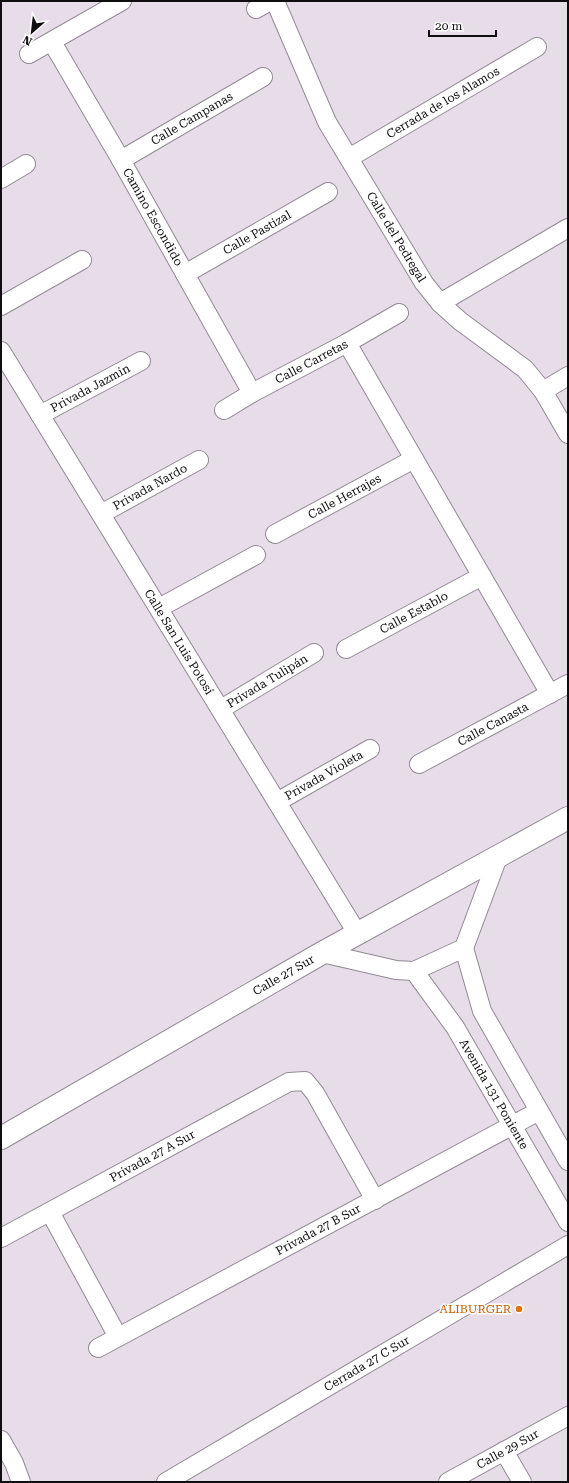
<svg xmlns="http://www.w3.org/2000/svg" width="569" height="1483" font-family="'Roboto Serif',serif">
<rect width="100%" height="100%" fill="#e6dde8"/>
<g fill="none" stroke-linecap="round" stroke-linejoin="round">
<g stroke="#928994" stroke-width="20">
<g id="minor">
<path id="s1" d="M275,1L327,122L424,283L440,303L460,321L525,369L543,391L568,434"/>
<path d="M256,9L270,1"/>
<path id="s2" d="M52,42L121,160L252,393"/>
<path d="M29,54L122,1"/>
<path id="s3" d="M349,158L537,47"/>
<path id="s4" d="M121,160L263,77"/>
<path d="M1,179L26,164"/>
<path id="s5" d="M185,274L328,192"/>
<path d="M440,303L568,228"/>
<path d="M1,306L82,260"/>
<path d="M347,343L550,694"/>
<path id="s6" d="M1,351L357,933"/>
<path d="M543,391L568,376"/>
<path id="s7" d="M224,410L252,393L347,343L399,313"/>
<path id="s8" d="M40,415L141,361"/>
<path id="s9" d="M101,514L199,460"/>
<path id="s10" d="M275,534L414,459"/>
<path d="M159,608L256,555"/>
<path id="s11" d="M346,649L482,576"/>
<path id="s12" d="M221,709L314,653"/>
<path id="s13" d="M419,764L568,684"/>
<path id="s14" d="M277,802L370,749"/>
<path d="M464,948L482,1011L568,1161"/>
<path d="M322,953L396,970L414,971L464,948L498,857"/>
<path id="s15" d="M414,971L455,1027L568,1222"/>
<path d="M50,1212L118,1337"/>
<path id="s16" d="M1,1238L289,1082L305,1081L315,1093L375,1200"/>
<path id="s17" d="M98,1348L539,1111"/>
<path d="M1,1440L14,1463L21,1482"/>
<path d="M504,1451L522,1482"/>
<path id="s18" d="M166,1482L568,1245"/>
<path id="s19" d="M448,1482L568,1416"/>
</g>
</g>
<g stroke="#928994" stroke-width="24">
<g id="tertiary">
<path id="s20" d="M1,1138L322,953L568,818"/>
</g>
</g>
<use href="#minor" stroke="#fff" stroke-width="18"/>
<use href="#tertiary" stroke="#fff" stroke-width="22"/>
</g>
<circle fill="#e8710a" stroke="#fff" stroke-width="1.5" cx="519" cy="1309" r="4"/>
<g text-anchor="middle" stroke-width="3" stroke-linejoin="round" paint-order="stroke">
<g font-size="12" fill="#100d10" stroke="#fff">
<text dy="4" stroke="none"><textPath href="#s3" startOffset="109">Cerrada de los Alamos</textPath></text>
<text dy="4" stroke="none"><textPath href="#s4" startOffset="82">Calle Campanas</textPath></text>
<text dy="4" stroke="none"><textPath href="#s2" startOffset="202">Camino Escondido</textPath></text>
<text dy="4" stroke="none"><textPath href="#s5" startOffset="83">Calle Pastizal</textPath></text>
<text dy="4" stroke="none"><textPath href="#s1" startOffset="266">Calle del Pedregal</textPath></text>
<text dy="4" stroke="none"><textPath href="#s7" startOffset="100">Calle Carretas</textPath></text>
<text dy="4" stroke="none"><textPath href="#s8" startOffset="57">Privada Jazmín</textPath></text>
<text dy="4" stroke="none"><textPath href="#s9" startOffset="56">Privada Nardo</textPath></text>
<text dy="4" stroke="none"><textPath href="#s10" startOffset="79">Calle Herrajes</textPath></text>
<text dy="4" stroke="none"><textPath href="#s11" startOffset="77">Calle Establo</textPath></text>
<text dy="4" stroke="none"><textPath href="#s6" startOffset="341">Calle San Luis Potosí</textPath></text>
<text dy="4" stroke="none"><textPath href="#s12" startOffset="54">Privada Tulipán</textPath></text>
<text dy="4" stroke="none"><textPath href="#s13" startOffset="84">Calle Canasta</textPath></text>
<text dy="4" stroke="none"><textPath href="#s14" startOffset="54">Privada Violeta</textPath></text>
<text dy="4" stroke="none"><textPath href="#s20" startOffset="326">Calle 27 Sur</textPath></text>
<text dy="4" stroke="none"><textPath href="#s15" startOffset="147">Avenida 131 Poniente</textPath></text>
<text dy="4" stroke="none"><textPath href="#s16" startOffset="172">Privada 27 A Sur</textPath></text>
<text dy="4" stroke="none"><textPath href="#s17" startOffset="250">Privada 27 B Sur</textPath></text>
<text dy="4" stroke="none"><textPath href="#s18" startOffset="233">Cerrada 27 C Sur</textPath></text>
<text dy="4" stroke="none"><textPath href="#s19" startOffset="68">Calle 29 Sur</textPath></text>
</g>
<g font-size="12" fill="#c56008" stroke="#fff" text-anchor="end">
<text x="511" y="1313">ALIBURGER</text>
</g>
</g>
<rect width="569" height="1483" fill="none" stroke="#100d10" stroke-width="4"/>
<g transform="translate(32 32) rotate(208)" stroke="#ffffff" stroke-width="3" paint-order="stroke">
<path d="M0-3L7 15L0 10L-7 15Z" fill="#100d10"/>
<text y="-6" font-size="11" font-weight="bold" text-anchor="middle" fill="#100d10">N</text>
</g>
<path d="M429 30v6h67v-6" fill="none" stroke="#100d10" stroke-width="2"/>
<text x="435" y="30" font-size="12" fill="#100d10" stroke="#ffffff" stroke-width="3" paint-order="stroke">20 m</text>
</svg>
